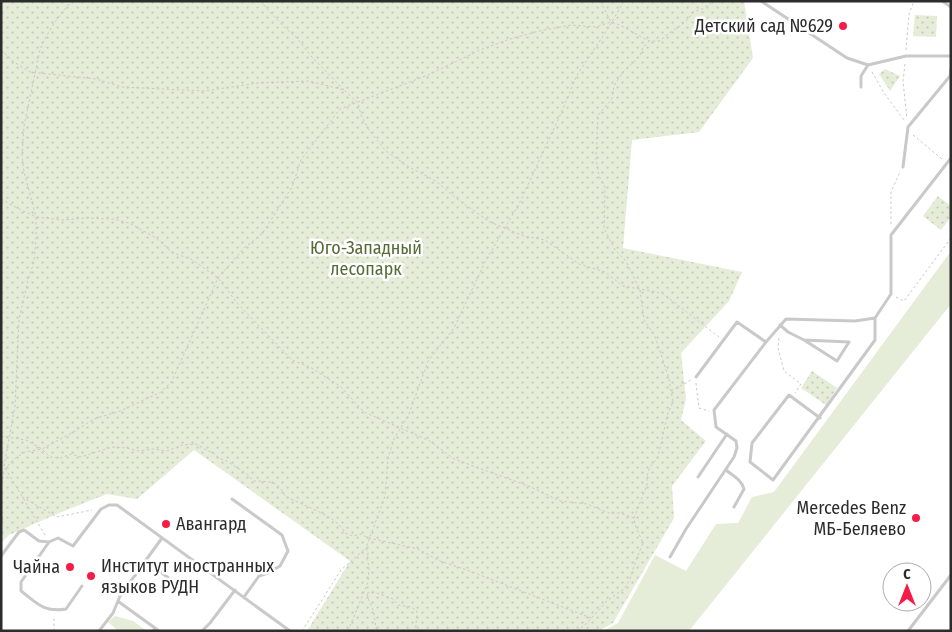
<svg xmlns="http://www.w3.org/2000/svg" width="952" height="632" font-family="'Fira Sans Condensed',sans-serif">
<defs>
<pattern id="park-dots" width="8" height="8" patternUnits="userSpaceOnUse" patternTransform="scale(1.25)"><rect width="8" height="8" fill="#e5ecd8"/><path d="M2 2h.1M6 6h.1" fill="none" stroke="#c5cbba" stroke-width="1.8" stroke-linecap="round"/></pattern>
</defs>
<rect width="100%" height="100%" fill="#fff"/>
<path fill="#e5ecd8" d="M951,251V304L689,631H603L618,623L655,555L686,571L716,524L738,523L752,497L774,492Z
M115,616L133,621L147,631H115L116,629L108,622Z"/>
<path fill="url(#park-dots)" d="M1,1H744L753,58L699,132L632,140L623,248L742,272L729,301L681,353L686,399L681,420L706,441L672,486L674,518L613,623L599,631H307L350,561L194,450L137,499L107,494L59,513L9,535L1,543Z
M915,15L937,16L936,37L913,36Z
M885,69L900,76L890,91L879,74Z
M938,196L951,206V217L941,230L923,216Z
M812,371L837,388L826,405L801,388Z"/>
<g fill="none" stroke-linecap="round" stroke-linejoin="round">
<path stroke="#c9c9c9" stroke-width="1" stroke-dasharray="2.5 2.5" stroke-linecap="butt" d="M260,1L283,26L297,38L311,56L344,90
M600,1L611,22
M1,50L14,62L30,72L96,79L122,87L204,91L258,83L309,81L344,90L358,103L361,115L369,130L386,151L409,167L436,181L457,199L490,222L524,236L545,240L579,264L605,272L623,286L662,293L719,337
M906,50L909,14L914,1
M905,64L903,81L907,119
M872,72L884,93L904,120
M913,135L942,159
M1,199L17,208L36,217L62,220L87,218L113,219L129,223L156,238L173,253L191,259L218,278L238,304L292,360L310,367L341,387L364,412L430,441L454,459L531,487L560,501L587,504L609,513H620L634,518
M891,224V192L900,172
M896,297L904,301L951,238
M779,338L778,348L784,371L801,384L795,393
M696,383L699,408L709,411
M671,391L691,380
M1,436L26,440L42,449L50,457L60,458L71,454L81,457L112,447L127,448L138,451L153,449L167,451L182,445L196,444L208,451L213,452C219,461 223,458 230,463C238,469 247,472 253,481C269,482 277,479 285,496C301,505 338,516 345,533L353,536L360,534L369,538L418,549L440,561L467,570L591,618
M1,489L4,470L14,459L25,452L42,449L75,431L94,419L120,411L161,392L172,381L218,278L244,248L262,234L292,187L301,160L340,109L428,75L480,50L510,39L539,31L571,25L596,27L611,22L620,25L649,41H660C672,29 684,27 693,12L702,9L714,1
M22,497L57,517L92,510
M1,512L3,520L1,526
M45,535L4,466L15,406L19,319L28,280L34,262L36,239V217L24,172L22,155L24,126L40,50C47,32 59,15 72,1
M367,593L374,592L393,599L398,605L411,607L417,611L416,626L413,631
M367,594C368,601 373,607 374,614C375,620 375,625 377,631
M54,631V617
M302,631L341,570L366,548
M348,631L368,582L369,566L367,560L368,553L366,548L385,496L388,458L394,439L409,414L428,361L454,328L485,262L520,202L562,111L577,75L609,27L624,1
M577,631L586,624L607,601L625,588L630,579L636,560L643,543L635,525L634,518L647,485V476L650,467L658,457L668,413L673,402L669,379L659,348L654,334L644,320L640,290L626,261L615,250L604,228L605,187L599,176L596,159L598,115L612,99L614,86L622,73L640,56L643,47L649,41"/>
<path stroke="#c9c9c9" stroke-width="3" d="M761,1L847,58L868,65L906,56H951
M942,1L951,7
M861,87V76L868,65
M903,167L908,127L950,76L951,69
M780,325L788,332L804,340L837,361L849,342L804,340
M696,377L737,322L766,342L786,319L855,321L875,318
M820,418L789,395L752,443L750,462L773,480L875,340V318L891,294V235L951,158
M726,470C733,476 742,480 744,489L734,507
M698,477L727,434
M232,499L282,535L288,551L280,566L268,573L259,576L244,597
M1,556L19,532L24,530L39,541L49,542
M670,557L686,529L734,457L737,448L736,441L716,427L714,410L766,342
M146,561L183,589
M82,586L66,609C44,613 37,603 21,591V582L49,542L58,538L73,546L101,509L109,505H117L290,631
M119,602L155,628
M99,631L113,613L120,596L162,538
M153,631L155,628L159,631
M202,631L210,623L235,590
M908,631L951,575"/>
</g>
<g fill="#f51c48" stroke="#fff" stroke-width="2">
<circle cx="843" cy="26" r="5"/>
<circle cx="916" cy="518" r="5"/>
<circle cx="166" cy="524" r="5"/>
<circle cx="70" cy="567" r="5"/>
<circle cx="91" cy="576" r="5"/>
</g>
<g text-anchor="middle" stroke-width="5" stroke-linejoin="round" paint-order="stroke">
<g font-size="18" fill="#2c2c2c" stroke="#fff" text-anchor="end">
<text x="833" y="32">Детский сад №629</text>
<text x="906" y="514">Mercedes Benz<tspan x="906" dy="21">МБ-Беляево</tspan></text>
<text x="176" y="530" text-anchor="start">Авангард</text>
<text x="101" y="572" text-anchor="start">Институт иностранных<tspan x="101" dy="21">языков РУДН</tspan></text>
<text x="60" y="573">Чайна</text>
</g>
<g font-size="18" fill="#566b36" stroke="#fff">
<text x="366" y="254">Юго-Западный<tspan x="366" dy="21">лесопарк</tspan></text>
</g>
</g>
<rect width="952" height="632" fill="none" stroke="#2c2c2c" stroke-width="5"/>
<g transform="translate(907 587)"><circle r="24" fill="#ffffff" stroke="#ababab"/>
<path d="M0-4L9 19L0 12L-9 19Z" fill="#f51c48"/>
<text y="-8" font-size="14" font-weight="bold" text-anchor="middle" fill="#2c2c2c">С</text>
</g>
</svg>
